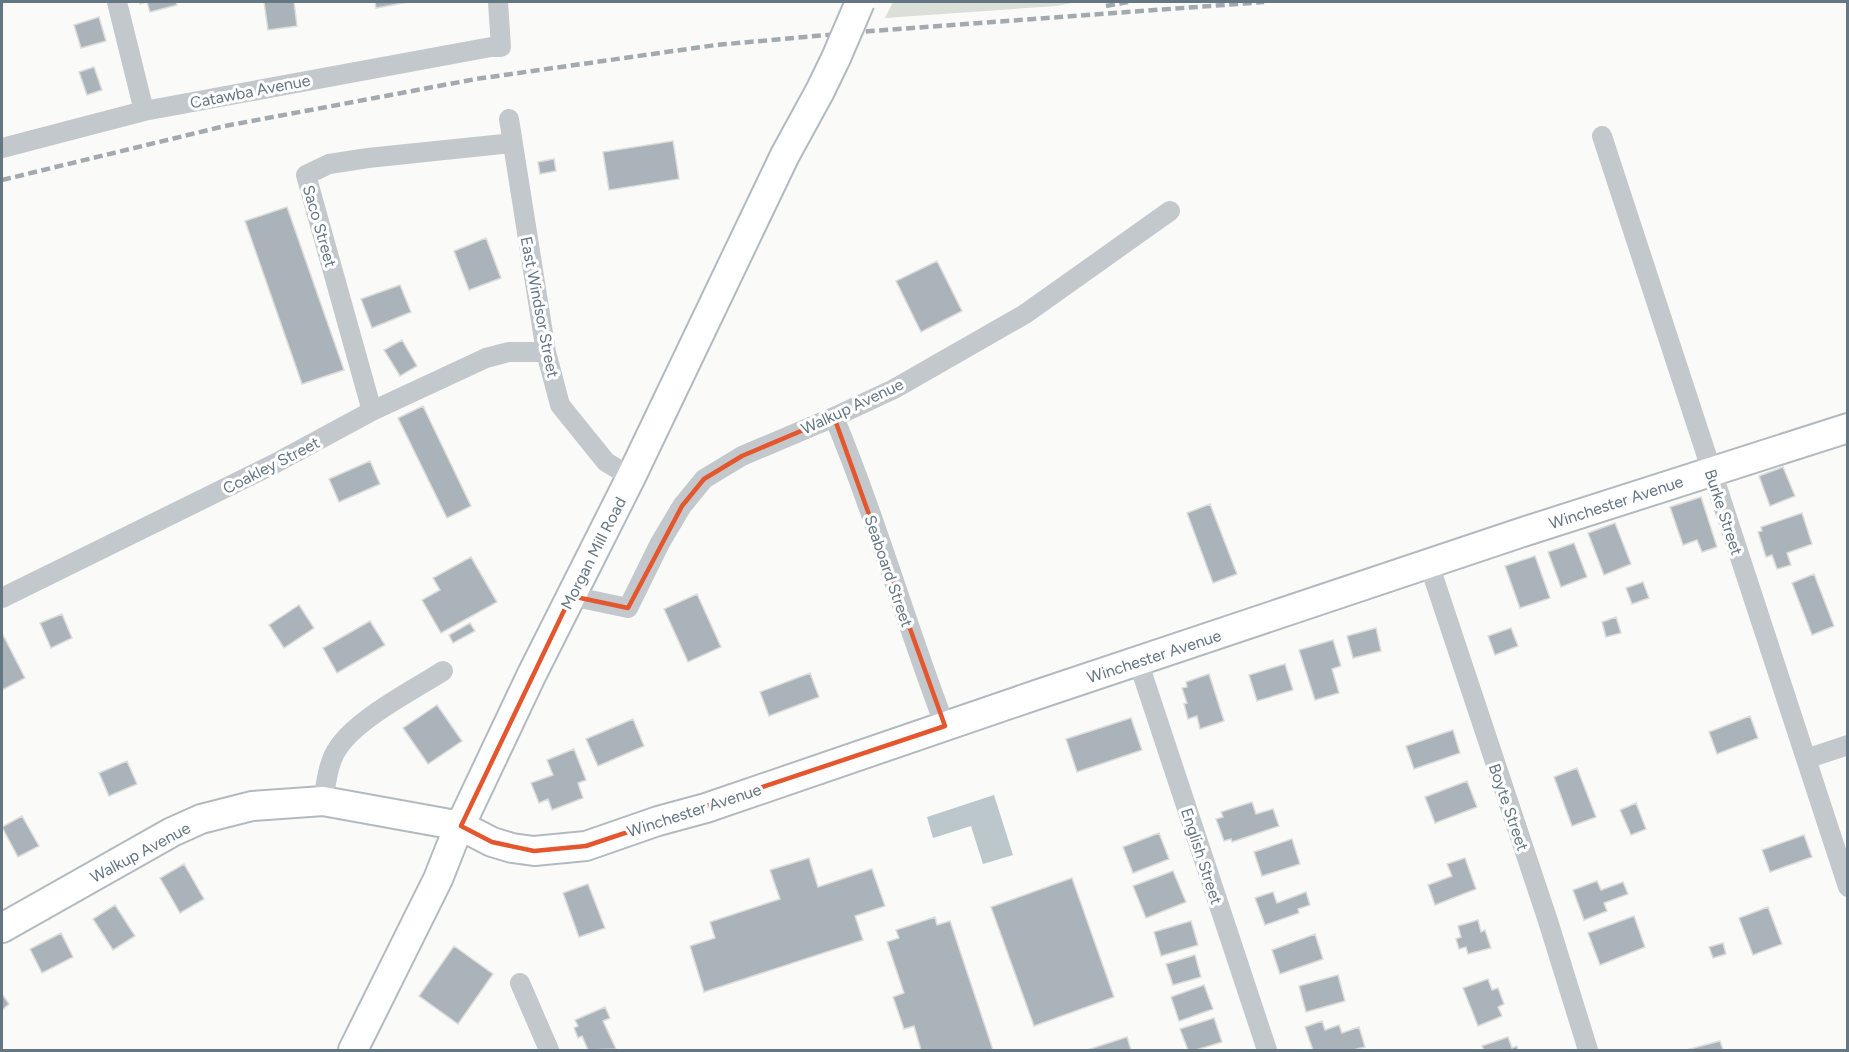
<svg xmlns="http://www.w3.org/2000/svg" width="1849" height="1052" font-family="Figtree,sans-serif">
<rect width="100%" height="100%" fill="#fafaf8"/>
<path fill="#dadfd7" d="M893,2H1077L1056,6L885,18Z"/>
<path fill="#bbc7cb" d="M994,795L1013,855L983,864L971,826L933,838L927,817Z"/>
<path fill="#aab3b9" stroke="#dcdcda" stroke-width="1.5" d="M139,2H176L177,5L150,12L147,2L140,4Z
M264,2H294L297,26L268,30Z
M375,2H408L376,8Z
M99,17L106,41L81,48L74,25Z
M94,67L102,90L87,95L79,72Z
M673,141L679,179L609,190L603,152Z
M554,159L556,171L540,174L538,162Z
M287,207L344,370L302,384L245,221Z
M486,238L501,278L469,290L454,251Z
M937,261L962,311L921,332L896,281Z
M400,285L411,312L372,328L361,299Z
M402,340L417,366L400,376L384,350Z
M423,406L471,506L447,518L398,418Z
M370,461L380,484L339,502L329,479Z
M1783,467L1795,496L1770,506L1759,476Z
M1701,497L1717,547L1702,552L1697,540L1683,545L1670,507Z
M1210,504L1237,574L1213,583L1187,513Z
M1802,513L1812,544L1787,553L1791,565L1777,569L1772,555L1766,557L1758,532L1762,531L1761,527Z
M1615,523L1631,564L1604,575L1588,533Z
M1574,543L1587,577L1561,587L1548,552Z
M1535,556L1550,598L1520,608L1505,566Z
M471,557L497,602L441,633L422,600L440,590L433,578Z
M1814,574L1834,626L1812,635L1792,583Z
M1643,582L1649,598L1632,604L1626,588Z
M697,594L721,647L688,662L664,609Z
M299,605L314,628L284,648L269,625Z
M62,614L72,638L51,648L40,623Z
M1616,617L1621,633L1606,637L1602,622Z
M370,621L385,645L337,673L323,648Z
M470,623L475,631L453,643L449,635Z
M1376,628L1381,651L1353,658L1347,636Z
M1511,628L1518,646L1495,655L1488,636Z
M3,635L25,678L2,690V636Z
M1333,640L1341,666L1332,669L1339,693L1315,700L1299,650Z
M1285,664L1293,690L1257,701L1249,675Z
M810,673L819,697L769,716L760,692Z
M1209,674L1224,721L1200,729L1197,716L1188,719L1184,704L1187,703L1182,688L1187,687L1186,682Z
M437,705L462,741L428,764L403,728Z
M1750,716L1758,738L1717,754L1709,732Z
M1131,718L1142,750L1077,772L1066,739Z
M633,719L644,746L598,766L586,739Z
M1453,730L1460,753L1414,769L1406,746Z
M574,749L586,780L578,783L583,798L552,810L548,799L539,803L531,783L553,775L547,760Z
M127,761L137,784L109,796L99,773Z
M1577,768L1596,817L1572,826L1554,777Z
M1467,781L1477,807L1435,823L1425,797Z
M1252,802L1256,814L1273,809L1279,826L1232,842L1231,839L1224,841L1216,819L1223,817L1221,812Z
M1636,803L1646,829L1631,835L1620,810Z
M22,816L39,846L18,857L2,827Z
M1159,833L1169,859L1133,873L1123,847Z
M1804,835L1812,857L1770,872L1762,850Z
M1292,839L1300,864L1262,876L1254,852Z
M809,858L818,887L872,869L885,906L855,916L863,940L704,992L690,946L715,938L710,922L780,899L770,870Z
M1465,858L1476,889L1435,905L1428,885L1452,876L1447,864Z
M184,864L204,899L180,913L160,878Z
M1173,871L1186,902L1146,918L1133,886Z
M1072,878L1114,997L1034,1026L991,907Z
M1597,881L1601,890L1623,882L1628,894L1604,903L1607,911L1584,920L1573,890Z
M588,884L605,928L579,937L563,893Z
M1273,892L1277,903L1306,892L1310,905L1298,909L1299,913L1265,925L1255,898Z
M115,905L135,936L113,950L93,919Z
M1768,907L1782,944L1753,955L1739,918Z
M1634,916L1645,947L1600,965L1588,933Z
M935,917L937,925L950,921L993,1050H921L914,1026L904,1029L893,997L904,993L887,942L899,938L896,930Z
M1478,920L1481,932L1485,930L1491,948L1468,954L1466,947L1459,949L1456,939L1461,937L1458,926Z
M1191,921L1198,945L1161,956L1154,932Z
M61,933L73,957L42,973L30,949Z
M1315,934L1323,959L1280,974L1272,950Z
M1723,943L1726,954L1713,958L1709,947Z
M454,946L493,974L458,1024L419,996Z
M1195,955L1201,977L1173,985L1166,964Z
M1338,975L1345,1001L1306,1012L1299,986Z
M1488,979L1492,990L1498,988L1504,1004L1498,1007L1502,1016L1478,1026L1463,988Z
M1204,985L1213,1009L1179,1021L1171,997Z
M2,994L9,1004L2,1010Z
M605,1007L610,1018L603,1021L616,1049L588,1050L582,1036L578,1038L574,1028L578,1026L575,1020Z
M1214,1018L1222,1042L1196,1050H1188L1180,1029Z
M1322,1021L1325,1030L1339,1025L1342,1033L1359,1027L1365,1047L1353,1050H1313L1305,1027Z
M1127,1037L1131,1050H1087Z
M1508,1037L1512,1048L1517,1046L1518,1050H1484L1482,1046Z
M1720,1041L1723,1050H1686Z"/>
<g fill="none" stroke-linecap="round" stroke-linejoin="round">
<g stroke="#b3babf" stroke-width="32">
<path id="secondary" d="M2,928L172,832L201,819L252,806L323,801L461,826L492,842L512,848L534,851L586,846L658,821L706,808L1039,694L1526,531L1848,428
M353,1050L438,879L453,841L532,674L631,477L785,155L820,91L836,58"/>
</g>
<path stroke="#c3c8cc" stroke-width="20" d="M117,2L144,111
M509,119L546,352L560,405L606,462L631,477
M1602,136L1848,887
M2,148L144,111L491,47H501L498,2
M372,411L306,175L329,164L368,158L512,143
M834,417C876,518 906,624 945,726
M1429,564L1548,921L1588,1050
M571,596L628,608L660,543L682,506L704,479L742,456L834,417L894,389L1025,314L1170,211
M2,598L274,464L372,411L486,358L509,352H546
M1138,661L1267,1050
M1806,759L1848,745
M323,801C326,784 328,762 338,748C358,718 412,691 443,671
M520,983L549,1050"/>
<use href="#secondary" stroke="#fff" stroke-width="28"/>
<path stroke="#a2aab0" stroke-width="4.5" stroke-dasharray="9 4.5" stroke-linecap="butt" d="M1106,6L1128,2
M2,180L225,126L476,79L716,45L871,31L1264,2"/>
<g stroke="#b3babf" stroke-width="32" stroke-linecap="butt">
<path id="secondary-bridge" d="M836,58L860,2"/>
</g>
<use href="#secondary-bridge" stroke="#fff" stroke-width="28"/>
</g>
<path fill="none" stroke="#e4572e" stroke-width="4.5" stroke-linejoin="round" d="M834,417L945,726L586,846L534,851L492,842L461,826L571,596L628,608L682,506L704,479L742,456Z"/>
<g text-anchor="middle" stroke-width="6" stroke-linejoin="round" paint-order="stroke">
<g font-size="16" fill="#657683" stroke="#fff">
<text transform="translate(250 91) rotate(-11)" y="6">Catawba Avenue</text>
<text transform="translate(320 226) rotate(74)" y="6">Saco Street</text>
<text transform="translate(540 307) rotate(79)" y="6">East Windsor Street</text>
<text transform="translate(852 406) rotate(-25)" y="6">Walkup Avenue</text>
<text transform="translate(271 465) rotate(-27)" y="6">Coakley Street</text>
<text transform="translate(1616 502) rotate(-18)" y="6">Winchester Avenue</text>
<text transform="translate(1724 512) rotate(72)" y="6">Burke Street</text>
<text transform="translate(593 553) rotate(-63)" y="6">Morgan Mill Road</text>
<text transform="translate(889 571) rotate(71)" y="6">Seaboard Street</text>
<text transform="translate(1154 656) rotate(-18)" y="6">Winchester Avenue</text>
<text transform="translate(1509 807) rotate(71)" y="6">Boyte Street</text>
<text transform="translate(694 810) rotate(-18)" y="6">Winchester Avenue</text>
<text transform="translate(140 852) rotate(-28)" y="6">Walkup Avenue</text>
<text transform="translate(1202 856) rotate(72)" y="6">English Street</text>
</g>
</g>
<rect width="1849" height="1052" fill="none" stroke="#657683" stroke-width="6"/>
</svg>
